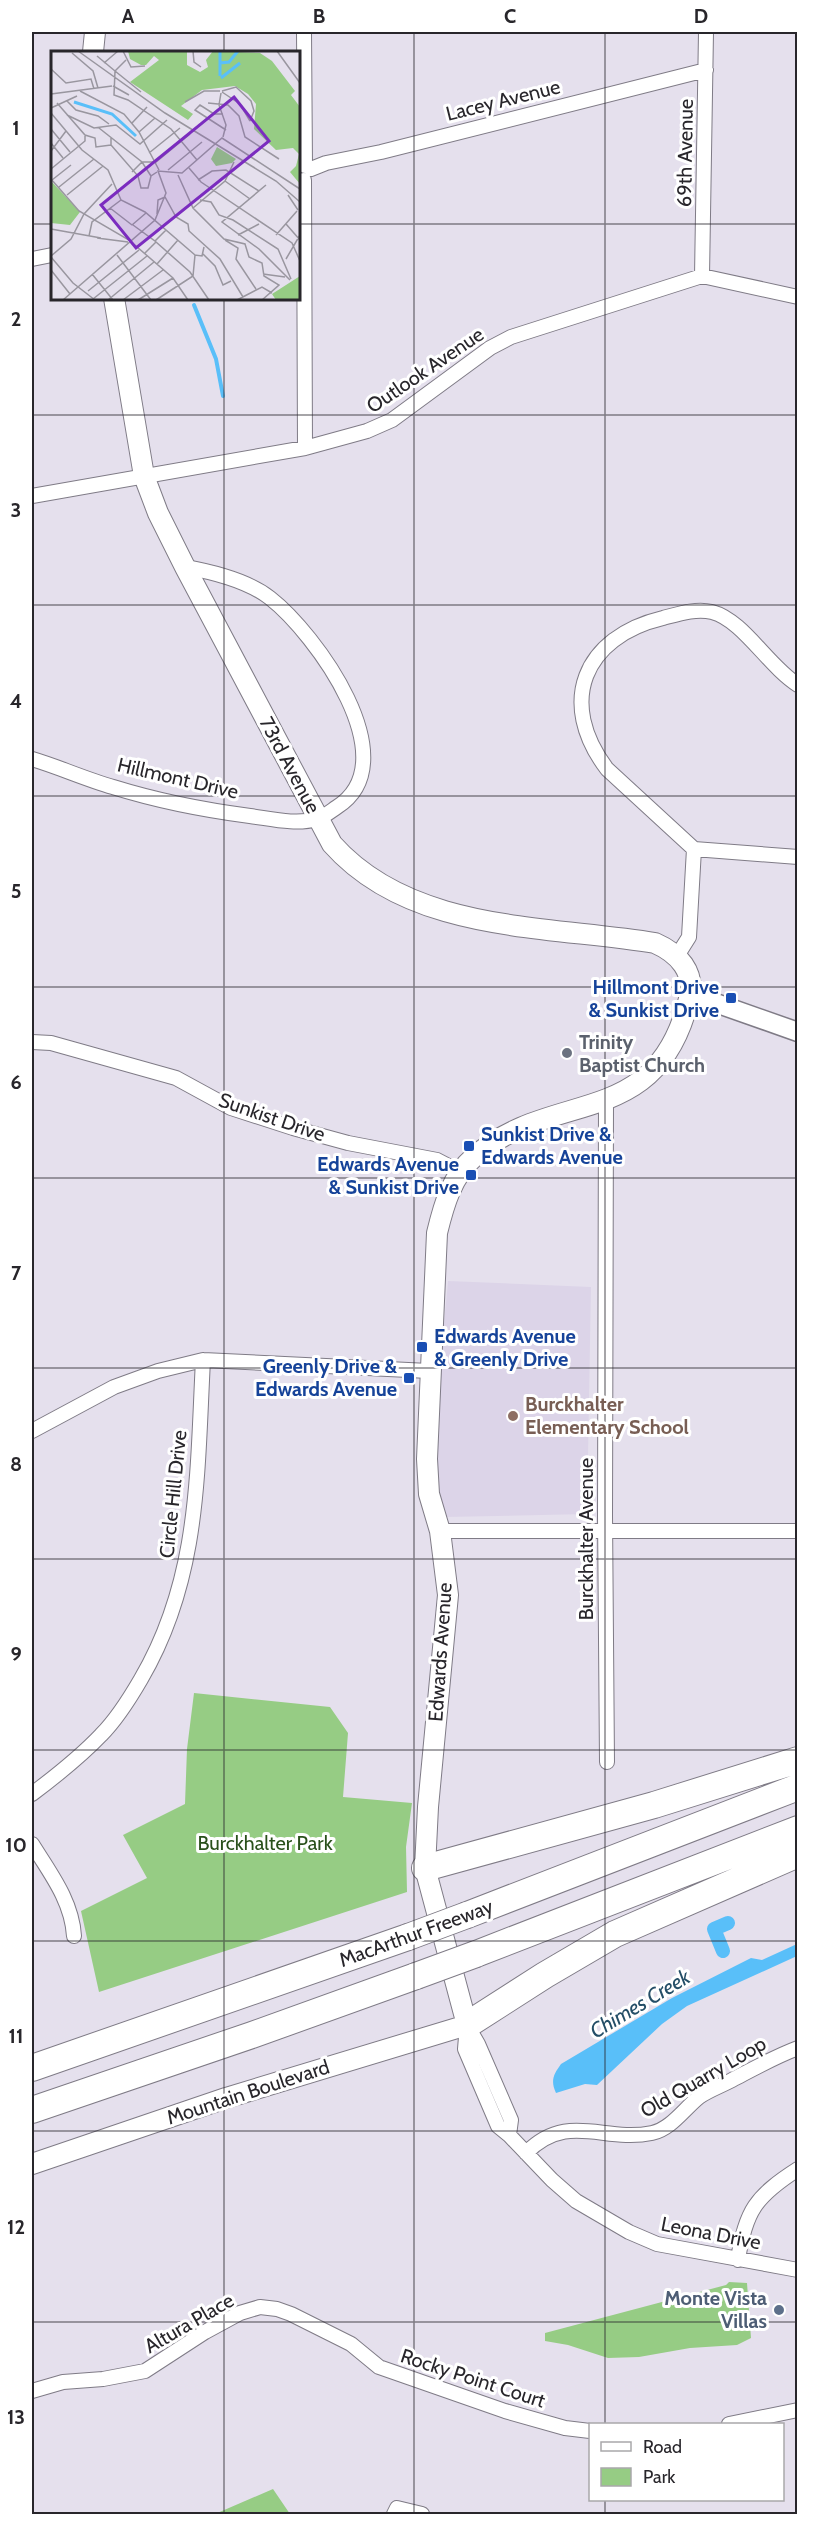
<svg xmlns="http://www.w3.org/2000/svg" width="829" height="2546" font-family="Cabin,sans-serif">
<rect width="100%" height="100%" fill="#e5e0ed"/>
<path fill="#dcd4e8" d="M448,1281L591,1287L587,1514L445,1517L439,1506L435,1455L439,1377Z"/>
<path fill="#96cc84" d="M194,1693L330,1707L348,1733L343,1797L412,1803L406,1847L407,1892L99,1992L81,1911L147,1878L123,1835L185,1804L187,1749Z
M729,2282L747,2283L751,2338L737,2345L690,2348L639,2357L608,2358L568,2345L545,2341V2333L726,2285Z
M273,2489L290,2514H215Z"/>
<path fill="#59bff9" d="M797,1944V1956L687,2006L662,2024L597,2085L585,2084L556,2093C550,2080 554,2074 561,2064L672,1998L751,1958L762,1960Z"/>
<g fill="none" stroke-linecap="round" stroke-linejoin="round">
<path stroke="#59bff9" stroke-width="4" d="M194,305L216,359L223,396"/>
<path stroke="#59bff9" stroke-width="14" d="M723,1951L714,1929L728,1923"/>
<g stroke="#7f7b86" stroke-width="16">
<path id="minor" d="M304,32L305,166
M311,169L326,163L381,152L706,70
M304,180L305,448
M32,259L52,255
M702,276L706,32
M32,496L305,448L367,431L392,420L490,348L511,337L702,276L798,297
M32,759C59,767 85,779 113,787C158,801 204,810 250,816C272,819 296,825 317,819C324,817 331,811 337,807C409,761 315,633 270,598C247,580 213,572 185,567
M694,849L798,857
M677,956L689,937L694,849L607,769C557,703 583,637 663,618C678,614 696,608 712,612C743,620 768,666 798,685
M32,1042L51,1043L176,1078L231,1108L293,1128L348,1143L437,1160L460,1172
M606,1100L605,1516L607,1762
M32,1431L114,1387L158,1371L203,1360L429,1371
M440,1531H798
M32,1794C56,1776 80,1757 101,1735C117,1719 130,1698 141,1679C200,1578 197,1473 203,1360
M32,1844C50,1873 72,1901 74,1936
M467,2025L465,2049L498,2126L509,2135L552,2180L576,2201L629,2232L657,2244L798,2270
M467,2025L478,2044L511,2120L509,2135
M526,2153C568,2111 603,2143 652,2133C671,2129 684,2109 699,2097C709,2090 721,2086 732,2080C753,2069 774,2057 798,2048
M738,2260C745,2211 756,2196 798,2169
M32,2391L63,2382L103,2379L145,2371L205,2332L240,2313L260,2307L277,2309L291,2314L351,2344L379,2367L505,2411L565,2428L590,2431
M729,2424L798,2410
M394,2514L397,2508L422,2514"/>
</g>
<g stroke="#7f7b86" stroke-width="21">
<path id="tertiary" d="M690,994L798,1032"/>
</g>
<g stroke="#7f7b86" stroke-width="22">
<path id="secondary" d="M93,52L95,32
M32,2164L226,2098L467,2025L425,1868L428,1807L448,1595L440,1531L429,1494L427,1459L437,1233C444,1204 452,1176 474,1157C553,1087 656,1133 689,999C696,972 678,953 655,943C546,925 411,933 332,844L185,567L158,513L144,476L114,298"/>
</g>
<g stroke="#7f7b86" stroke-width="28">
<path id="motorway" d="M425,1868L654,1805L798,1760
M467,1915L798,1787
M476,1954L798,1829
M467,2025L545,1975L615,1934L798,1854
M32,2068L408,1937
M32,2110L252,2035L416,1976"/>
</g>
<use href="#minor" stroke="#fff" stroke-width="14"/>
<use href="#tertiary" stroke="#fff" stroke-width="18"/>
<use href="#secondary" stroke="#fff" stroke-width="20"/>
<use href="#motorway" stroke="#fff" stroke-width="26"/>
<g stroke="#7f7b86" stroke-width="28" stroke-linecap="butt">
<path id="motorway-bridge" d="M408,1937L467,1915
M416,1976L476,1954"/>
</g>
<use href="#motorway-bridge" stroke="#fff" stroke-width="26"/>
</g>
<path fill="none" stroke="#28262b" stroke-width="1.5" stroke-opacity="0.55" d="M224,32V52M414,32V2514M605,32V2424M32,224H52M298,224H798M224,298V2514M32,415H798M32,605H798M32,796H798M32,987H798M32,1178H798M32,1368H798M32,1559H798M32,1750H798M32,1941H798M32,2131H798M32,2322H798M605,2500V2514"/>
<g fill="#1a4fb4" stroke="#fff" stroke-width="2">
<rect x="725" y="992" width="12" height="12" rx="3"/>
<rect x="463" y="1140" width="12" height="12" rx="3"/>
<rect x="465" y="1169" width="12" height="12" rx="3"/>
<rect x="416" y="1341" width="12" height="12" rx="3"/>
<rect x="403" y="1372" width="12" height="12" rx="3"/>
</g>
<circle fill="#6b7280" stroke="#fff" stroke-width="2" cx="567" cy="1053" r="6"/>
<circle fill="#8d6e63" stroke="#fff" stroke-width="2" cx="513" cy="1416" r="6"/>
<circle fill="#5c6f8a" stroke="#fff" stroke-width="2" cx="779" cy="2310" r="6"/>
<g text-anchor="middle" stroke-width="6" stroke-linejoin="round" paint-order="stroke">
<g font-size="20" fill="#28262b" stroke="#fff">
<text transform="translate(503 100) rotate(-14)" y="7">Lacey Avenue</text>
<text transform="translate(685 153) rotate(-89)" y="7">69th Avenue</text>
<text transform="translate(425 370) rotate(-34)" y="7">Outlook Avenue</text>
<text transform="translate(290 765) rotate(62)" y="7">73rd Avenue</text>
<text transform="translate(178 778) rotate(13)" y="7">Hillmont Drive</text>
<text transform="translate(272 1117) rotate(19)" y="7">Sunkist Drive</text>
<text transform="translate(173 1494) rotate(-84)" y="7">Circle Hill Drive</text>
<text transform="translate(586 1539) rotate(-90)" y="7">Burckhalter Avenue</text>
<text transform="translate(440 1652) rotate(-86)" y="7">Edwards Avenue</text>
<text transform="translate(416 1933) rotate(-20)" y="7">MacArthur Freeway</text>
<text transform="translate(703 2077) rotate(-30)" y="7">Old Quarry Loop</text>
<text transform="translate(248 2092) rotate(-18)" y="7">Mountain Boulevard</text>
<text transform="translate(711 2233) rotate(11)" y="7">Leona Drive</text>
<text transform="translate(189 2323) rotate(-30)" y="7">Altura Place</text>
<text transform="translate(473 2378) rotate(18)" y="7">Rocky Point Court</text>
</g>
<g font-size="20" font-weight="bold" fill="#164399" stroke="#fff" text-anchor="end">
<text x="719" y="994">Hillmont Drive<tspan x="719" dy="23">&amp; Sunkist Drive</tspan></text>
<text x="481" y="1141" text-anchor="start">Sunkist Drive &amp;<tspan x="481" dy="23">Edwards Avenue</tspan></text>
<text x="459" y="1171">Edwards Avenue<tspan x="459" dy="23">&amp; Sunkist Drive</tspan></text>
<text x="434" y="1343" text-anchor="start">Edwards Avenue<tspan x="434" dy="23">&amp; Greenly Drive</tspan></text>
<text x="397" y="1373">Greenly Drive &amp;<tspan x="397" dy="23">Edwards Avenue</tspan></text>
</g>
<g font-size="20" font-weight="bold" fill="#5b616d" stroke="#fff" text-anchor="start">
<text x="579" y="1049">Trinity<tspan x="579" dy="23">Baptist Church</tspan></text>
</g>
<g font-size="20" font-weight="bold" fill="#785e54" stroke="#fff" text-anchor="start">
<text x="525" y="1411">Burckhalter<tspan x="525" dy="23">Elementary School</tspan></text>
</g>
<g font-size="20" fill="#29501b" stroke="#fff">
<text x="265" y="1850">Burckhalter Park</text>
</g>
<g font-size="20" font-weight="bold" fill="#4e5e75" stroke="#fff" text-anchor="end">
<text x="767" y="2305">Monte Vista<tspan x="767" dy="23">Villas</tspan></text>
</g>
<g font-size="21" font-style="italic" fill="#244e67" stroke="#fff">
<text transform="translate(640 2004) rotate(-31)" y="7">Chimes Creek</text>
</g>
</g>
<g transform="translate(51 51)">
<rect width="249" height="249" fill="#e5e0ed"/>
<path d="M77,0H136V14L149,21L157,16L155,9L162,0L209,2L221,10L244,40L240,44L249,56V133L239,121L245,115L248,103L242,97L225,99L203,78L205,53L197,43L184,35L151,39L130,55L142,63L137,69L79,31L108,9L103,5L95,14H90L79,8ZM166,96L185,108L181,112L165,115L160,108ZM0,130L29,161L19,174L0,172ZM249,225V249H225L221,243Z" fill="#96cc84"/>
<path fill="none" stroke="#59bff9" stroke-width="3" d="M169,12L178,11L187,0M169,25V0M170,27L189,12M23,51L61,63L85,85"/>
<path fill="none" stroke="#99969f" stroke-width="1.5" d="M27,0L114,62L225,130L249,151M72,0L80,16L94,15M142,0L143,11L150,16M226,0L249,32M21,2L42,20L47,37M46,5L64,20M75,9L64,20L63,44L77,49L120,78L146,109M53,12L67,0M0,18L15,32L40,28L43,38M64,20L90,41M62,35L78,44M29,40L73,63L88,81L108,119M171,40L185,36L200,50L203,60L199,70M171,41L189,53L199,70M170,42L168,54L175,74L172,86M0,43L61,35M16,50L25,59L47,65L58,73M134,51L153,40H169M6,52L34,84L44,87L45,96L60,94M157,52L177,54L188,65L194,86L228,108M0,57L26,45M0,62L31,99L57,119L70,149L94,161L144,204M172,63H163L149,54L144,59L175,79M16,64L43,77L65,74L89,93L116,69M81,72L96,56M48,77L91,111L100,125M0,78L19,101M88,81L104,67M60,87V94L87,125L90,137H97L100,125L106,121M0,92L12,107M0,100L15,80M98,102L129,77M138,117L150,131L241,192L249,210M0,118L34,90V85M117,119L151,91M81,121L91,111H105L139,83M127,124L142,157L173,188L194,193L198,206L211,212L213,225L228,234L211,249M0,128L28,160L78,189L122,227L137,249M1,129L20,114M147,129L161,120L175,119L208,140M174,130L199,148M215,134L171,171L208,198L239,229M8,136L43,108M16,144L52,115M237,144L247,159M149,149L160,151L168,164L182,169L227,198L240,228M59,157L81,174M142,157L174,130L183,111M106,163L107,149L114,146L125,166L137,173L138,180L169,208L192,246M235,173L249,189M81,174L95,162M82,174L104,190L115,179M0,178L50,187M187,184L208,173M225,184L246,160M38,185L41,171L70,149M46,187L77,191M174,189L187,197L185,208L205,238M94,202L105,191L139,221L158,249M152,203L164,215L172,234L180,230M66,204L100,249M0,205L20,188L33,163L61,133M0,206L22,232L44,249M235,208L249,184M106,213L127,189M0,219L19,243M41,223L62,249M212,223L234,226M37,240L88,199M42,248L96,205M12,249L104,169L115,142L107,120L131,122L171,87L249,138M57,249L103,211M72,249L112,219M87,249L122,227M105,249L142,225L144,204L151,205L153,196M186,249L211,236L221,242"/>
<path fill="#7b2cbf" fill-opacity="0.15" stroke="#7b2cbf" stroke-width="3" d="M183,46L218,90L85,197L50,154Z"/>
<rect width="249" height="249" fill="none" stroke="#28262b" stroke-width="3"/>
</g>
<rect width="829" height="2546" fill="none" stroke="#ffffff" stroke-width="66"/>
<rect x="589" y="2423" width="195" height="78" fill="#ffffff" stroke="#a9a8aa" stroke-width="1.5"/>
<rect x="601" y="2442" width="30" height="9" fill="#ffffff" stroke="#a9a8aa" stroke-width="1.5"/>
<text x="643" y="2453" font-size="18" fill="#28262b">Road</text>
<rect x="601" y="2468" width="30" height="18" fill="#96cc84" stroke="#a9a8aa" stroke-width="1.5"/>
<text x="643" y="2483" font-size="18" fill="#28262b">Park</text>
<rect x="33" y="33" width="763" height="2480" fill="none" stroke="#28262b" stroke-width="2"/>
<g font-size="20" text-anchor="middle" font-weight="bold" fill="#28262b">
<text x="128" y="23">A</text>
<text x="319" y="23">B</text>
<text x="510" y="23">C</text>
<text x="701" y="23">D</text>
<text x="16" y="135">1</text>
<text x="16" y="326">2</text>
<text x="16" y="517">3</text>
<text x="16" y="708">4</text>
<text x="16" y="898">5</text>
<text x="16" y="1089">6</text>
<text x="16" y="1280">7</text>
<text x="16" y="1471">8</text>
<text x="16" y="1661">9</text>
<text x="16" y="1852">10</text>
<text x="16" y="2043">11</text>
<text x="16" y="2234">12</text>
<text x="16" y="2424">13</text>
</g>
</svg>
